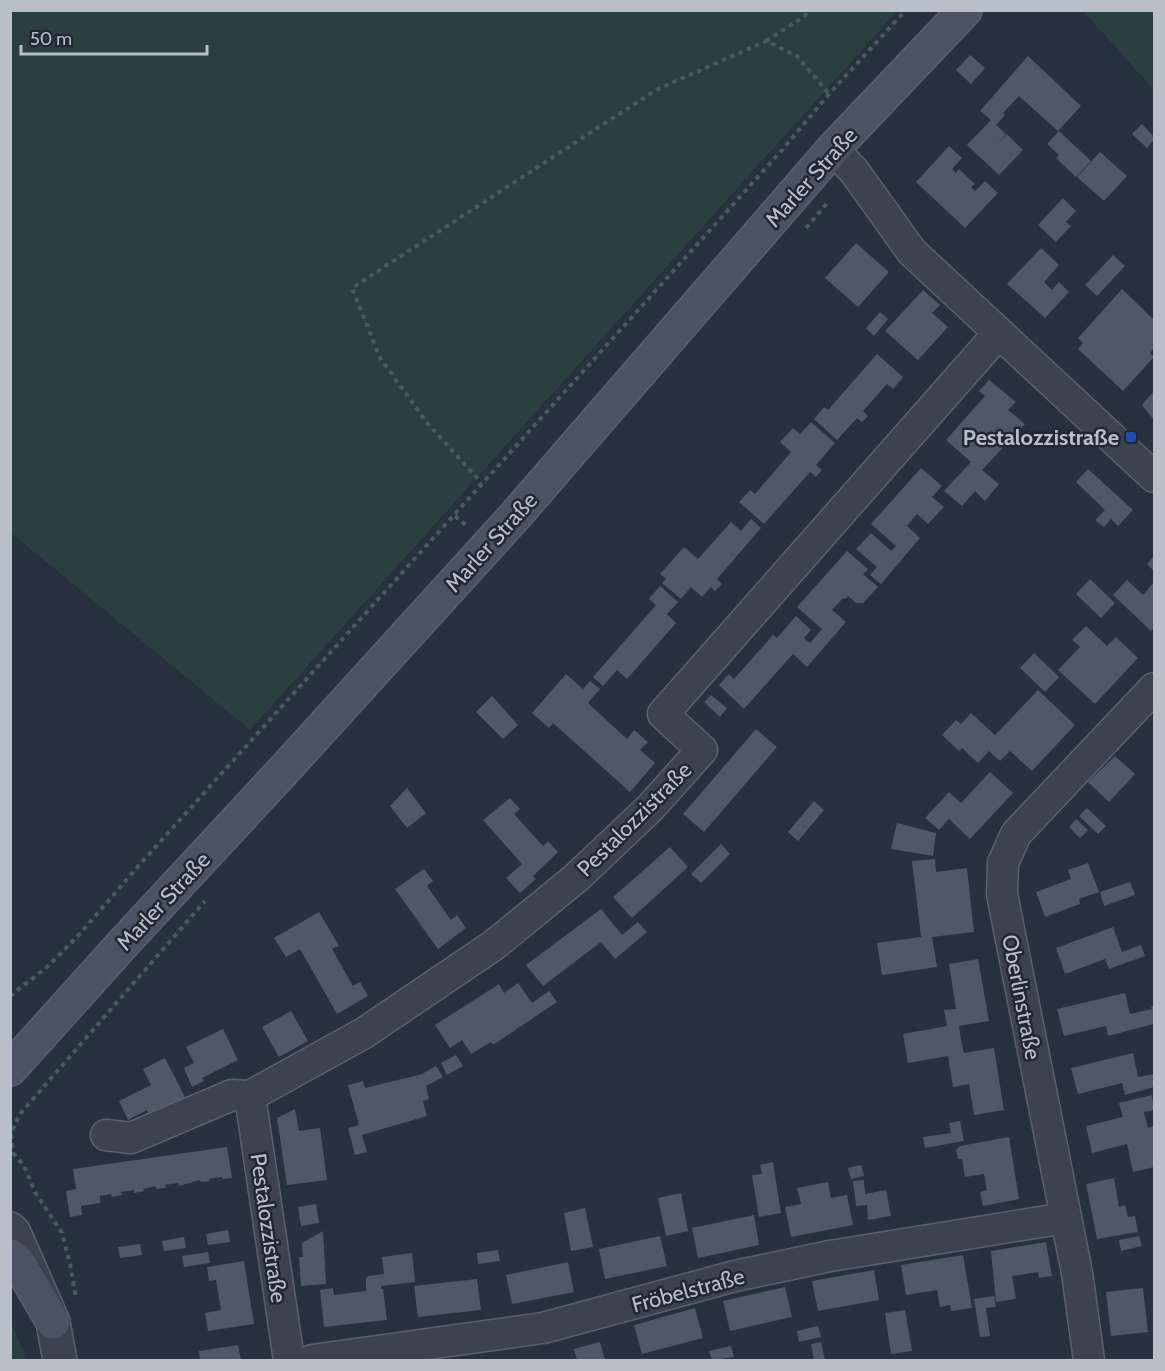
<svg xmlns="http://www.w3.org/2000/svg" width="1165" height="1371" font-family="Cabin,sans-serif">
<rect width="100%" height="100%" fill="#28313e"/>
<path fill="#2b3e40" d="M10,11L11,10L897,11L250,730L11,533Z
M1083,11H1154V90Z
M11,1322L27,1360H11Z"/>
<path fill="#4f5867" d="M970,55L985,68L971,84L956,70Z
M1028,56L1081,106L1058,131L1019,96L1003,113L1005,115L996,125L1006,134L997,144L1007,134L1023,150L999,175L967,145L991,120L980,111Z
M1142,124L1154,137V140L1147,148L1132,134Z
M1059,131L1091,161L1076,177L1056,158L1059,155L1047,144Z
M949,146L962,158L952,169L956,173L959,169L975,184L971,187L975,191L985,181L998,193L965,228L916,182Z
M1100,152L1127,176L1104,201L1077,177Z
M1063,198L1076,211L1066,222L1071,226L1056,242L1038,225Z
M856,243L889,272L858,307L825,278Z
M1041,248L1059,265L1044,282L1052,290L1059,282L1069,292L1045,318L1007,284Z
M1113,255L1125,266L1097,296L1085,285Z
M1122,289L1154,320V348L1150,353L1154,357L1123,391L1078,349L1083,343L1078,338Z
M923,290L940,305L932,313L948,327L918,360L885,331Z
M880,312L888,319L874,336L866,328Z
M877,354L903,377L893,389L887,384L863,411L868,416L862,422L857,418L837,440L814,419L824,407L828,410Z
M989,380L1016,402L1008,410L1025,424L982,470L999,484L985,501L975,491L962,506L944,491L971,462L946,440L985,396L979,391Z
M1154,391V420L1142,405Z
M811,422L835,443L816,465L822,470L816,477L810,472L764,524L739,502L750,490L755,494L791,452L780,442L793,428L800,434Z
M921,468L942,486L932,497L944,507L928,524L917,514L907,526L920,538L881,584L870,575L877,567L856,549L871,533L891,551L896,546L871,524Z
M1088,469L1133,510L1118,526L1111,519L1104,527L1095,520L1105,510L1076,482Z
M751,519L761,528L717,579L722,584L715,591L711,587L702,597L691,587L681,599L662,583L666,579L660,574L684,547L698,559L731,522L741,531Z
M847,551L868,569L863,574L878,587L863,603H856L848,596L845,599L843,598L832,610L846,622L807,667L793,654L744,709L719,685L729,674L734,679L773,635L777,638L796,616L811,630L804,638L810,643L822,629L797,607Z
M1154,556V571L1147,564Z
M1090,579L1115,603L1101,618L1076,594Z
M1127,580L1143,595L1154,582V627L1151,631L1113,595Z
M660,586L678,602L667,614L676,623L627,679L617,670L603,686L593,677L656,605L649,599Z
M1086,626L1107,646L1116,637L1138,658L1095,704L1058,670L1080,647L1072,640Z
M1034,653L1059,677L1045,692L1020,668Z
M566,674L583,689L590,681L600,689L588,703L627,739L634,730L648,742L640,750L655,763L630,792L553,723L549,728L532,713Z
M1038,690L1075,725L1032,771L1010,751L1000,761L989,751L978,763L962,748L959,751L942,735L956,720L961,724L971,713L995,735Z
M711,695L727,708L720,717L704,702Z
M492,696L518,725L503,739L476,712Z
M756,729L777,747L704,832L683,814Z
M1115,756L1135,774L1109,802L1088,782Z
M990,772L1013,793L970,839L949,819L939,830L925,818L949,792L961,803Z
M407,788L426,813L407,828L390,806Z
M510,798L520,809L514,814L543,846L548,841L558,852L533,876L536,879L520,893L506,878L522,864L483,820Z
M814,801L824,810L798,841L788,832Z
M1087,808L1106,826L1098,834L1079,816Z
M1076,819L1088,830L1080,838L1069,827Z
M897,823L936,833L933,856L891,849Z
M721,844L730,854L701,883L691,874Z
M670,847L688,867L632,918L613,897Z
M935,859L936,872L967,868L974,932L932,937L937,967L882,975L877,943L921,937L912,861Z
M1088,863L1099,892L1079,899L1080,904L1045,917L1036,892L1071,879L1068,870Z
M424,869L433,881L427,886L451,920L457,915L466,928L438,949L395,889Z
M1130,882L1135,895L1104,906L1100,892Z
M601,909L622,935L638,922L647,932L615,959L601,942L543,986L526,965Z
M319,912L339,946L332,949L353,986L360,982L368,996L337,1014L300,949L286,957L274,938Z
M1113,927L1122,952L1141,945L1145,956L1109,969L1105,959L1065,974L1056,948Z
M978,959L989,1021L959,1026L961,1040L964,1053L994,1048L1004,1110L974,1115L969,1084L953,1087L948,1056L908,1063L903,1034L947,1026L944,1010L956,1009L949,964Z
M518,983L532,1003L549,991L557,1002L493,1045L491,1042L471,1054L462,1040L450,1048L435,1025L499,984L504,993Z
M1125,993L1130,1014L1152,1009L1151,1007L1154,1006V1024L1108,1036L1106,1026L1064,1036L1057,1009Z
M291,1011L308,1041L279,1057L262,1027Z
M223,1029L238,1060L202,1078L204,1081L192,1087L184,1068L194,1063L186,1047Z
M1133,1053L1138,1077L1154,1074V1087L1125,1095L1122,1083L1078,1094L1071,1068Z
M456,1055L463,1066L447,1075L441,1063Z
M165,1058L186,1099L149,1116L147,1110L128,1120L119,1101L151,1085L143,1069Z
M436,1066L443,1077L426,1086L429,1099L423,1101L427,1116L362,1135L367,1152L355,1155L348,1128L359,1125L348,1085L363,1081L365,1088L422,1074Z
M1152,1095L1154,1110L1144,1112L1148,1128L1154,1126V1167L1133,1172L1127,1144L1092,1153L1086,1126L1123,1117L1119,1103Z
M295,1109L299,1131L320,1128L327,1180L287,1185L277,1118Z
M960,1121L964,1141L925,1148L923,1137L951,1133L949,1123Z
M1009,1137L1019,1199L983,1206L980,1192L987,1190L984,1174L965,1177L962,1159H958L956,1150L960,1146Z
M227,1147L232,1178L223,1179L222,1177L209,1179L210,1181L201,1182L200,1180L179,1186L178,1183L165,1185L166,1188L156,1189V1186L143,1189L144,1191L134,1193V1190L121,1192L122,1195L112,1197L111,1194L100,1196V1203L81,1206L82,1215L70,1217L66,1191L76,1189L73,1169Z
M773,1162L781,1213L759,1217L752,1175L762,1174L760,1165Z
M861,1165L864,1176L851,1179L848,1168Z
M1114,1178L1119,1207L1125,1205L1128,1217L1135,1216L1138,1232L1097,1239L1086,1184Z
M864,1180L865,1194L886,1190L891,1216L868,1220L867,1205L856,1206L853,1181Z
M828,1182L831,1198L847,1195L853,1225L791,1237L785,1207L801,1204L797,1188Z
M681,1193L688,1231L666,1236L658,1198Z
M316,1204L319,1223L301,1226L298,1207Z
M585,1208L593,1247L571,1251L564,1213Z
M754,1215L759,1245L698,1258L692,1228Z
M228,1230L230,1242L208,1245L206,1234Z
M323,1231L326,1284L301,1286L299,1257H303L302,1243Z
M660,1236L667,1266L605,1279L599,1249Z
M1139,1236L1142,1246L1121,1251L1119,1240Z
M184,1237L186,1248L164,1251L162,1241Z
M1046,1242L1052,1276L1039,1278L1038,1272L1012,1276L1016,1299L996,1302L991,1251Z
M140,1244L142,1255L120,1258L118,1247Z
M498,1250L500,1261L478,1264L477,1253Z
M208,1252L210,1263L184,1267L182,1256Z
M412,1253L415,1282L381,1286V1289H383L387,1320L324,1327L320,1290L333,1288L334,1295L366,1291V1279L368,1276L384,1274L382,1257Z
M963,1255L972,1308L951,1311L950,1305L940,1307L937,1290L906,1295L901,1265Z
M244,1261L254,1324L208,1331L205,1313L221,1310L216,1280L209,1281L207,1267Z
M568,1262L574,1292L512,1304L506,1275Z
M874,1270L879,1300L818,1311L812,1281Z
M477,1279L481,1310L418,1317L414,1286Z
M785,1287L792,1317L730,1331L723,1301Z
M1143,1288L1148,1332L1111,1336L1106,1292Z
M994,1296L996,1307L986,1308L990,1336L980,1337L974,1299Z
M695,1308L703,1338L642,1354L634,1325Z
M905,1310L912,1351L891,1354L885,1313Z
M818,1326L821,1337L799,1342L797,1331Z
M600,1342L605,1360H577L574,1349Z
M821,1342L825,1360H814L811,1344Z
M238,1345L241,1360H200L199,1351Z
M731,1346L734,1357L712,1360L709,1351Z"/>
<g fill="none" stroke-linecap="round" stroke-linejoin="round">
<g stroke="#5a616c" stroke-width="33">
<path id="minor" d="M833,149L854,171L912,252L1154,477
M250,1096L289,1360
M106,1135L131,1138L232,1095L250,1096L364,1033L494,945L576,878L650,808L702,750L663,714L998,334
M312,1360L543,1328L735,1276L830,1256L1065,1218
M1089,1360L1077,1273L1002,894L1003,863L1016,834L1154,688"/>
</g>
<g stroke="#5a616c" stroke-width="36">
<path id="tertiary" d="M10,1229L14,1233L53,1322L60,1360"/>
</g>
<g stroke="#5a616c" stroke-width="36">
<path id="secondary" d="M10,1069L129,937L284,770L515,516L833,149L965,10
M10,1256L18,1262L53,1322"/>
</g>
<path stroke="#4a5b5e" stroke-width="4" stroke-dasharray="4.5 4.5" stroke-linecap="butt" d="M766,41L805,16L807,10
M806,228L828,202
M481,487L479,480L428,424L380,358L352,288L656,90L766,41L797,56L829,94
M455,516L468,527
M10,996L47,967L77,937L142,862L783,149L829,94L906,10
M13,1153L24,1166L35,1192L62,1233L70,1264L76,1298
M10,1155L13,1153L11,1133L20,1114L205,901"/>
<use href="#minor" stroke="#3c434f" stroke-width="30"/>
<use href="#tertiary" stroke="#3c434f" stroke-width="33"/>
<use href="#secondary" stroke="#4b5261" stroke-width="33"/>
</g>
<rect fill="#1a4fb4" stroke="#212834" stroke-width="2" x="1125" y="431" width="12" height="12" rx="3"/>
<g text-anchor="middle" stroke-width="5" stroke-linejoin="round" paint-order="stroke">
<g font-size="22" fill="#b9bfc9" stroke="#212834">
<text transform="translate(811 177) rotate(-48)" y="8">Marler Straße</text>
<text transform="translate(491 542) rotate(-48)" y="8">Marler Straße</text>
<text transform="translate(634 819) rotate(-45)" y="8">Pestalozzistraße</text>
<text transform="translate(163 901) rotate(-47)" y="8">Marler Straße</text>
<text transform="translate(1022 997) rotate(79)" y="8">Oberlinstraße</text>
<text transform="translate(269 1228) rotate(82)" y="8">Pestalozzistraße</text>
<text transform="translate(688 1290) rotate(-15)" y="8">Fröbelstraße</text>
</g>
<g font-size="22" font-weight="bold" fill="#b9bfc9" stroke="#212834" text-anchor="end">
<text x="1119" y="445">Pestalozzistraße</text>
</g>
</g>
<rect width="1165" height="1371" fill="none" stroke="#b9bfc9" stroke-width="24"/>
<path d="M21 45v9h186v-9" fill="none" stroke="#b9bfc9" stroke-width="3"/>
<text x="30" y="45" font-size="18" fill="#b9bfc9" stroke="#212834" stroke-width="4.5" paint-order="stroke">50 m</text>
</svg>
